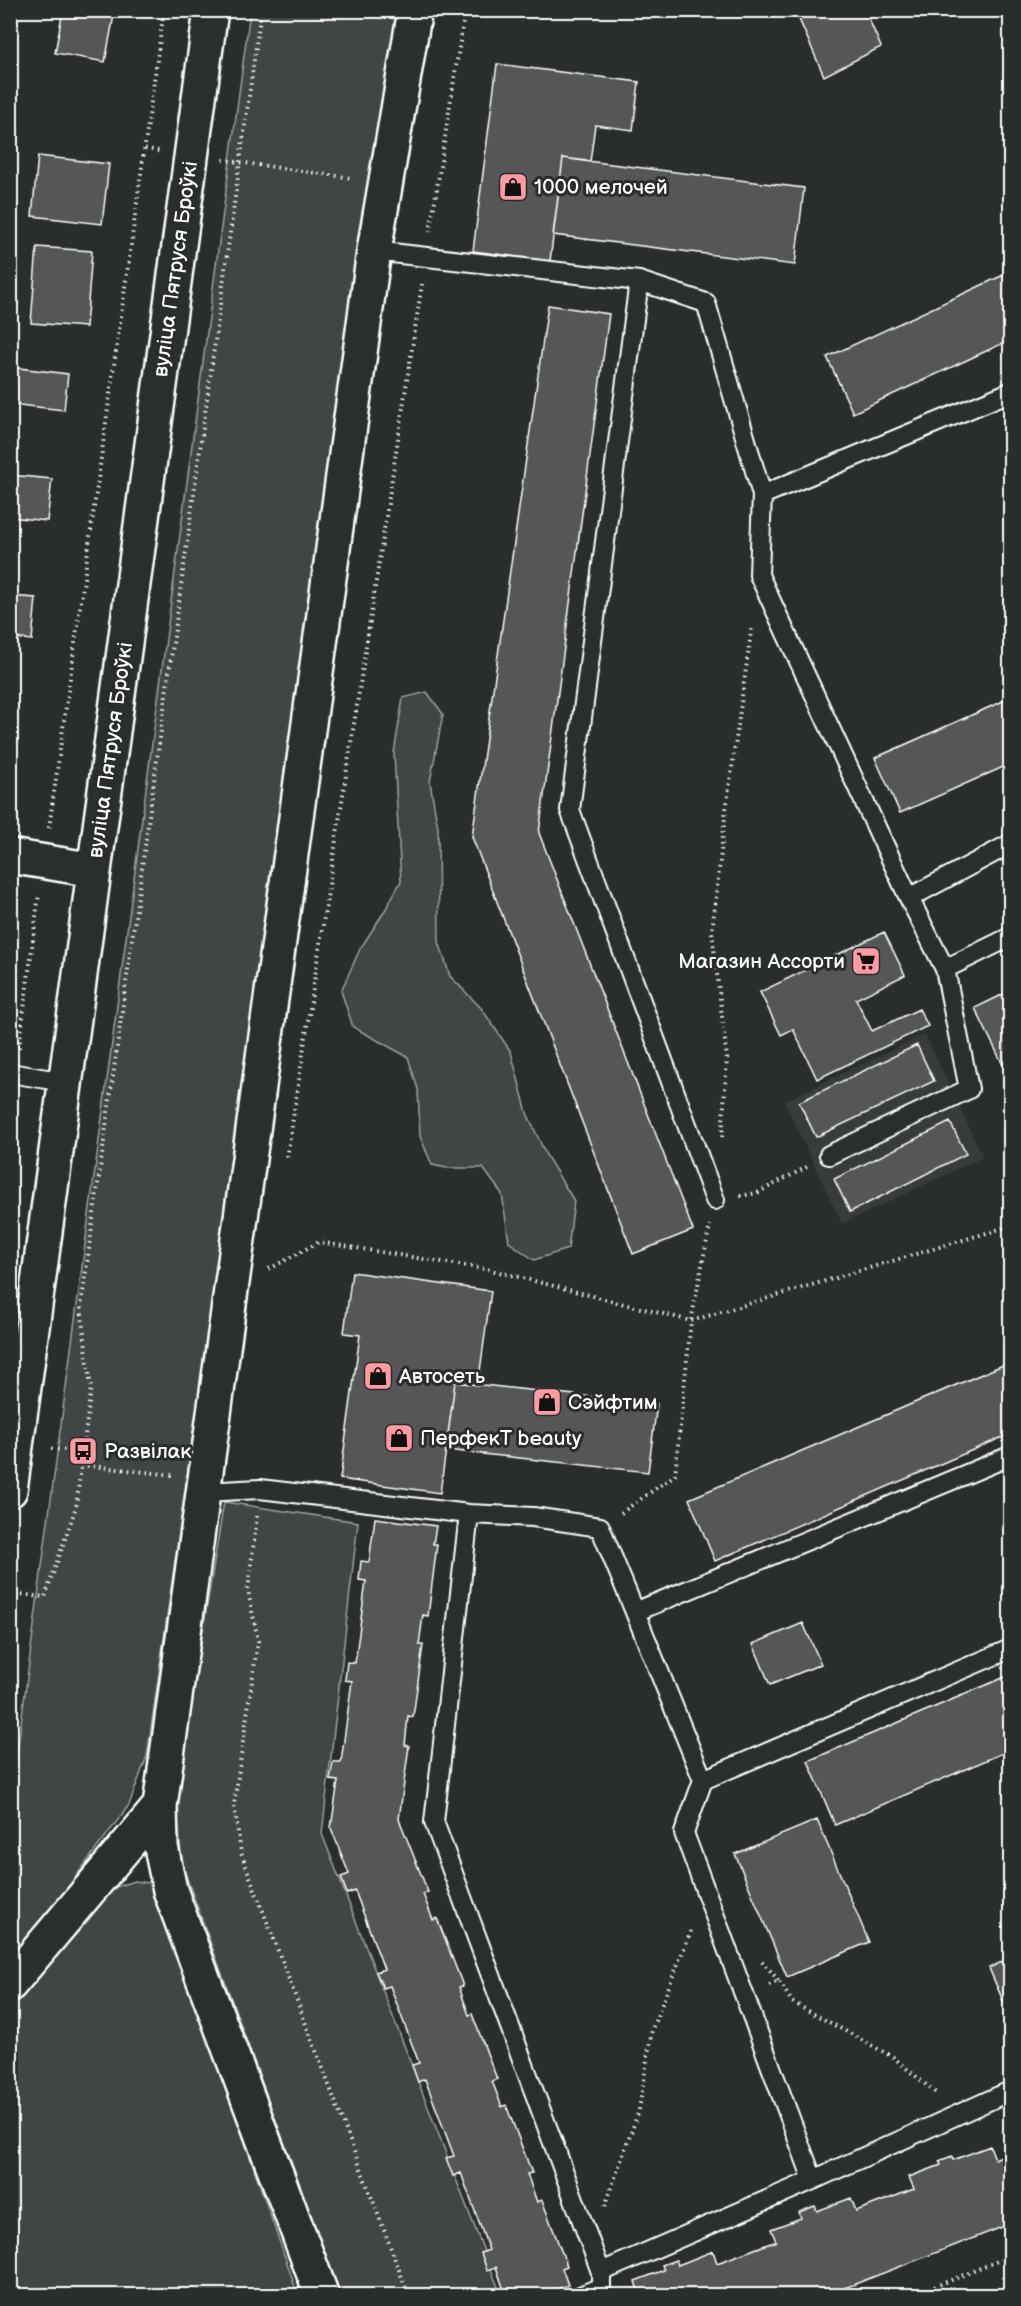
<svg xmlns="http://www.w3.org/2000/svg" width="1021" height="2306" font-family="'Balsamiq Sans',sans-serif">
<rect width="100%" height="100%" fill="#2a2d2e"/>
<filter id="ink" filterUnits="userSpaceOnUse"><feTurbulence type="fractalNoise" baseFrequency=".0167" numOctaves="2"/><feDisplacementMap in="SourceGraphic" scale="12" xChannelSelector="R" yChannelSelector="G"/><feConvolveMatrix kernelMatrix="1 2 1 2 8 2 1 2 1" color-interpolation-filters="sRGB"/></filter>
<g filter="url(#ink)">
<path fill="#373a3b" d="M925,1034L983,1157L842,1224L784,1101Z"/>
<path fill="#414445" stroke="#a0a2a2" stroke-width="1.5" d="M250,11H397L147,1756L129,1805L11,1964V1798Z
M427,692L443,714L430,782L438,828L439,942L450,976L482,1009L511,1052L527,1113L546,1155L574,1201L568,1249L534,1260L509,1242L502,1194L483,1168H447L432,1165L420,1136L418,1089L408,1057L353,1027L341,991L360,949L384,912L401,881L394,753L403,698Z
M224,1502L358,1522L322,1834L501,2295H340L182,1865L176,1795Z
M134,1881L150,1883L160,1898L298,2295L11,2296V2004L55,1949L116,1887Z"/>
<path fill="#555758" stroke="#fff" stroke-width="1.5" d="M63,10H115L105,62L55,53Z
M795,10H865L881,47L824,76Z
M497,64L639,82L633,130L595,125L590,162L563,158L550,261L473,251Z
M38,156L109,164L102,224L32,216Z
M563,158L804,188L795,265L553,235Z
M37,247L92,251L86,327L31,323Z
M1010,272V340L853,413L827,357Z
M548,305L609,314L539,833L693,1230L633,1254L472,837Z
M11,367L68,374L64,410L10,404Z
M10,475L52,479L47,521L10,517Z
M10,596L36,598L32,640L13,638L11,656Z
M1010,698V764L900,813L875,758Z
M884,932L905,975L856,999L872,1031L919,1009L928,1026L817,1079L793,1029L781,1035L760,992Z
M1010,991V1066L1005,1069L975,1008Z
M917,1045L934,1081L816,1137L799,1102Z
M950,1122L966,1154L850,1212L834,1179Z
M352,1272L491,1291L478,1385L455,1382L440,1493L340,1479L360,1335L344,1333Z
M1010,1362V1434L715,1561L689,1499Z
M455,1382L657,1404L648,1472L446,1450Z
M375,1518L436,1526L433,1544H437L428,1616L423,1615L419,1645H423L413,1717L408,1716L405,1745L409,1746L399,1819L428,1892L423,1894L433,1920L437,1918L463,1986L459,1987L469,2015L472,2014L497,2079L492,2081L502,2107L506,2105L532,2173L527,2174L537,2202L542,2200L567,2266L562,2268L568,2285L539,2296H506L496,2267L487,2270L481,2253L489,2250L461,2173L453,2176L446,2158L454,2156L425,2079L418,2082L412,2065L419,2063L390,1986L383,1988L376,1972L384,1969L355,1891L347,1894L341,1877L349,1874L331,1828L338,1781L330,1780L333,1762H341L352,1681L345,1680L347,1662L355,1663L366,1581L359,1580L361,1561L369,1562Z
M803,1623L821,1664L770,1685L753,1644Z
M1010,1675V1750L835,1825L808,1761Z
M817,1820L869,1942L787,1977L735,1854Z
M1010,1958V2017L989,1968Z
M990,2146L995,2159L1010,2152V2224L824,2296H635L639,2294L635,2281L664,2270L662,2265L676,2260L678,2265L713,2251L717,2263L776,2241L771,2229L801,2218L799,2212L815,2206L817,2211L851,2198L856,2211L914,2189L909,2177L941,2165L939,2161L952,2156L953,2160Z"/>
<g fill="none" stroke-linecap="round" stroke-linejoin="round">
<g stroke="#fff" stroke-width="22">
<path id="lane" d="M374,251L639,281L706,303L762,495L759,575L909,898L945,969L1010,937
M639,281L570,810L715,1200
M762,495L1010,392
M909,898L1010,844
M10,1073L65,1082
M829,1155L969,1089L945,969
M204,1492L260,1489L469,1514L533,1517L600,1527L635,1612L1010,1456
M469,1514L434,1822L601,2272L813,2180
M635,1612L703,1780
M1010,1649L703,1780L684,1833L813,2180L1010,2091
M580,2296L601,2287V2272"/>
</g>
<g stroke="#fff" stroke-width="38">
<path id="street" d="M10,856L94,870
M10,1984L160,1806
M322,2296L170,1890L161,1847L160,1806L374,251L415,10"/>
</g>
<g stroke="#fff" stroke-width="38">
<path id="secondary" d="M10,1490L211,10"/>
</g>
<path stroke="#fff" stroke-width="4" stroke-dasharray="1.5 4.5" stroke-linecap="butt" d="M145,149L159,151
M223,160L352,178
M430,232L465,10
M49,828L164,10
M19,1048L39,894
M10,1117L12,1100
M722,1137L727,1058L712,932L725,817L752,626
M287,1157L422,284
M740,1196L757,1193L807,1167
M269,1269L319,1242L491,1270L691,1321L1010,1226
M51,1449L83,1451
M81,1465L173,1475
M621,1513L675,1475L691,1321L710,1225
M257,1516L248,1590L258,1641L234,1804L241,1853L409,2296
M10,1593L45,1597L76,1507L91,1388L81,1307L261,10
M762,1961L779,1981
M769,1985L779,1981L792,2002L893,2057L937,2094
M605,2206L639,2110L652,2029L691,1931
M912,2296L1010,2256"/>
<use href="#lane" stroke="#2a2d2e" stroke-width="18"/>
<use href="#street" stroke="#2a2d2e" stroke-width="33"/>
<use href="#secondary" stroke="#2a2d2e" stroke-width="33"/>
</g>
</g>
<defs>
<g id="shop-square" transform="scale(1.5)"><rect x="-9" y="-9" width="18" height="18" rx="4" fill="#ff9aa2" stroke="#2a2d2e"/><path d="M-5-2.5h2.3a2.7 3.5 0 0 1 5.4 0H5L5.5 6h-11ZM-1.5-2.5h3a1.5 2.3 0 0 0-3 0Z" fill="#111"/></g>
<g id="supermarket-square" transform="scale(1.5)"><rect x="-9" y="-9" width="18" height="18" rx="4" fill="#ff9aa2" stroke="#2a2d2e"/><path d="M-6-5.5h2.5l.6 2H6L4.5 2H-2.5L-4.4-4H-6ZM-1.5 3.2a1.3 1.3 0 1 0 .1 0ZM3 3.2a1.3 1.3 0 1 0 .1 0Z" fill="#111"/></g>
<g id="bus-square" transform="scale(1.5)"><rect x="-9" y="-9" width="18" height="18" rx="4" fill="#ff9aa2" stroke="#2a2d2e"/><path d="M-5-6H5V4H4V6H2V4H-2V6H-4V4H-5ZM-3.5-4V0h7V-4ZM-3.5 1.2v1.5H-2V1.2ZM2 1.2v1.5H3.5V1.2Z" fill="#111"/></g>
</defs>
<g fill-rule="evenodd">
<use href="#shop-square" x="513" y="187"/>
<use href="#supermarket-square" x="866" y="961"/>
<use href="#shop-square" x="378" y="1376"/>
<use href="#shop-square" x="547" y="1402"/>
<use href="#shop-square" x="399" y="1438"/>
<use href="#bus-square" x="83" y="1451"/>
</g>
<g text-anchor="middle" stroke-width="6" stroke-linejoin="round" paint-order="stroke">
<g font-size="21" fill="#fff" stroke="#2a2d2e" text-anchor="start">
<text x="534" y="194">1000 мелочей</text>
<text x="845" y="968" text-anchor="end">Магазин Ассорти</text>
<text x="399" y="1383">Автосеть</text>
<text x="568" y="1409">Сэйфтим</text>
<text x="420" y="1445">ПерфекТ beauty</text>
<text x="104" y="1458">Развілак</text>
</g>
<g font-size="21" fill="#fff" stroke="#2a2d2e">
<text transform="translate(175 269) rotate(-82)" y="7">вуліца Пятруся Броўкі</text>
<text transform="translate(110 750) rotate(-82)" y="7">вуліца Пятруся Броўкі</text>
</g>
</g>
<rect width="1021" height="2306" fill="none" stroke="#2a2d2e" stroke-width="36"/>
<rect x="18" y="18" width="985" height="2270" fill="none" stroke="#fff" stroke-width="2" filter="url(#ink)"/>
</svg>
